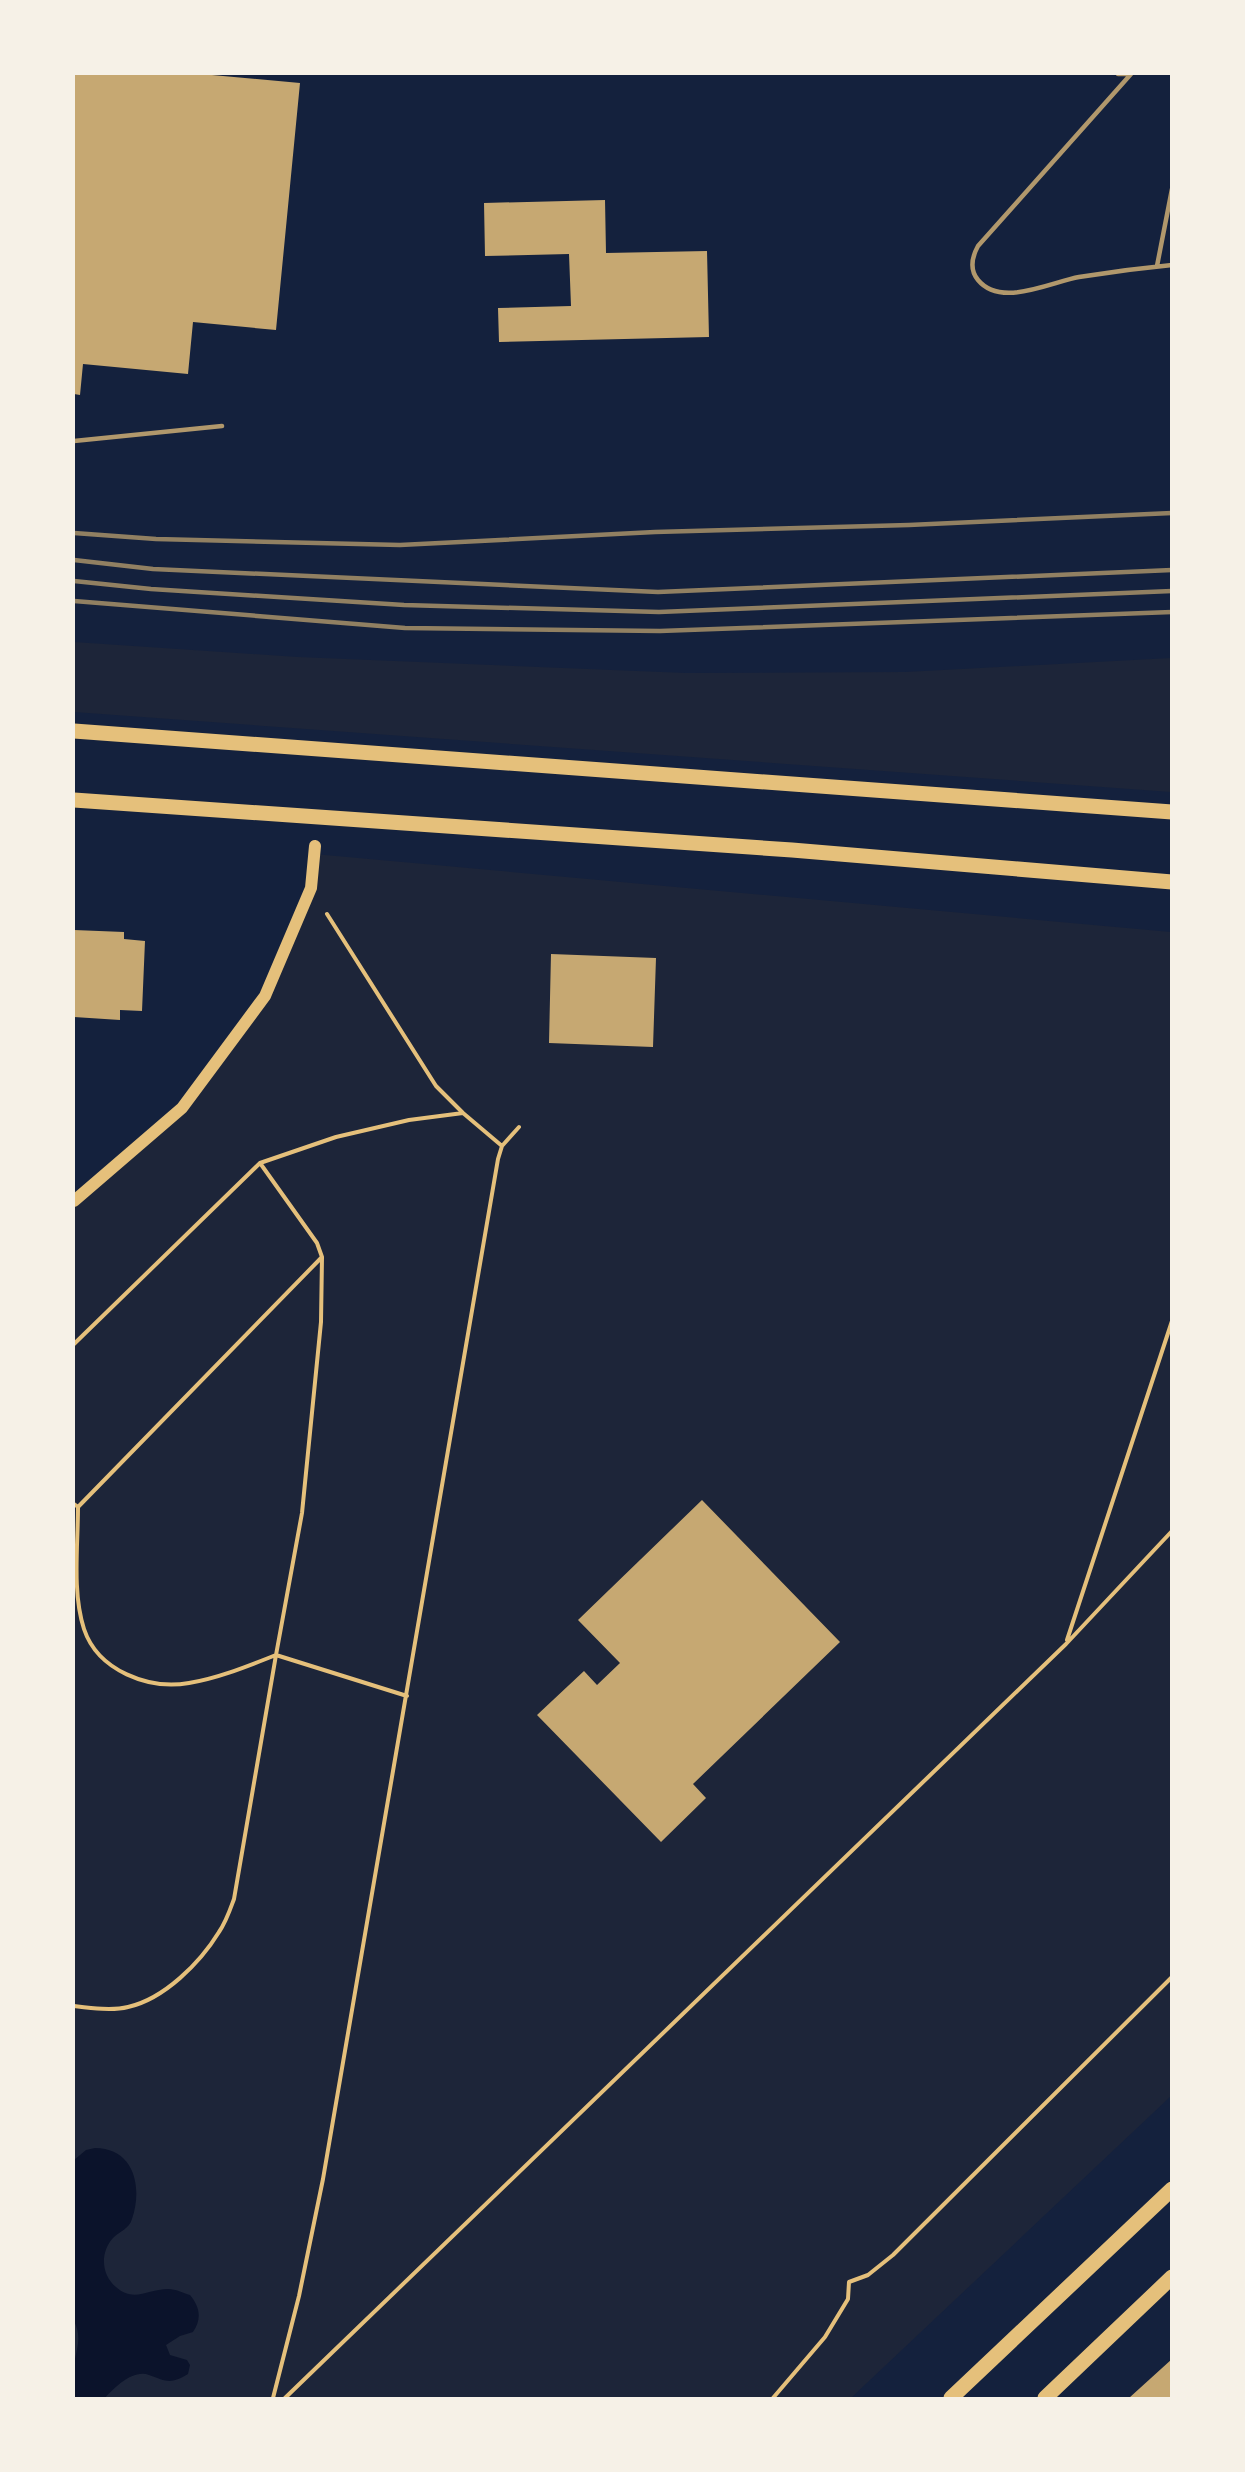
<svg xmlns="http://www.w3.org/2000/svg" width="1245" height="2472" font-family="Commissioner,sans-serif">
<rect width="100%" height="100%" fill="#14213d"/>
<path fill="#1d2539" d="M74,642L298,657L686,673L905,672L1171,658V792L74,712Z
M314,854L1171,932V2096L851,2398H74V1201L182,1108L265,996L311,888Z"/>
<path fill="#0b132b" d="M95,2148C134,2148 143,2187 132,2219C129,2229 120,2231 113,2238C100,2252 101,2275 116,2287C134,2303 148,2289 168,2289C176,2289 183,2293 190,2295C200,2307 202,2319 193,2332L180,2336L166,2345L170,2355L187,2360L190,2365L188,2374C170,2385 166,2381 149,2375C133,2369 114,2388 105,2398H74C73,2388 71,2374 74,2364C77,2347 82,2337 74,2321V2160L86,2150Z"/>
<path fill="#c6a872" d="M74,74H201L300,83L276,330L193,322L188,374L83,364L80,395L74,394Z
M605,200L606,253L707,251L709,337L499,342L498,308L571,306L569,254L485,256L484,203Z
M74,930L124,932V939L145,941L142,1011L120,1010V1020L74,1017Z
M551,954L656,958L653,1047L549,1043Z
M702,1500L840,1642L693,1784L706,1798L661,1842L537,1715L584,1671L597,1685L620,1663L578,1620Z
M1172,2359V2398H1129Z"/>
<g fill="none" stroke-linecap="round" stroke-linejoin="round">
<path stroke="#e5c07b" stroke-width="4" d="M327,914L436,1086L463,1113L502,1146
M74,1344L260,1163L336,1137L409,1120L463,1113
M74,1504L78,1507L322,1257L317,1243L260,1163
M78,1507C78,1546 72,1592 84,1629C98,1671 149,1690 189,1683C219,1678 248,1666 276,1655L302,1513L321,1322L322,1257
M1067,1640L1172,1321
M74,2006C90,2008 112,2011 128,2007C164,1999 200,1963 219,1932C226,1922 230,1910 234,1899L276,1655L407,1696
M273,2398L299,2296L323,2179L498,1159L502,1146L519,1127
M285,2398L1066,1644L1172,1531
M773,2398L825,2337L848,2299L849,2282L868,2275L893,2255L1172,1977"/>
<path stroke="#b1986c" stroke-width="4.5" d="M1118,74H1131
M1131,74L978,246C972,257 969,269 978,280C1001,308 1051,282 1079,277C1110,272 1141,268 1172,265
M1157,266L1172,189
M74,441L222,426"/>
<path stroke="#e5c07b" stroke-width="12" d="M74,1201L182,1108L265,996L311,888L315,846"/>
<path stroke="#e5c07b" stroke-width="15" d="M74,731L1172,812
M74,800L792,850L1172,882
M951,2398L1172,2189
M1045,2398L1172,2277"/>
<path stroke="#918062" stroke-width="4.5" d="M74,533L156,539L400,545L655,532L909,525L1172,513
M74,560L153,569L658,592L1172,570
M74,581L151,589L404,605L659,612L1172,591
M74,601L405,628L660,631L1172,612"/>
</g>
<rect width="1245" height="2472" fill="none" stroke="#f6f1e7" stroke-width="150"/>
</svg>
